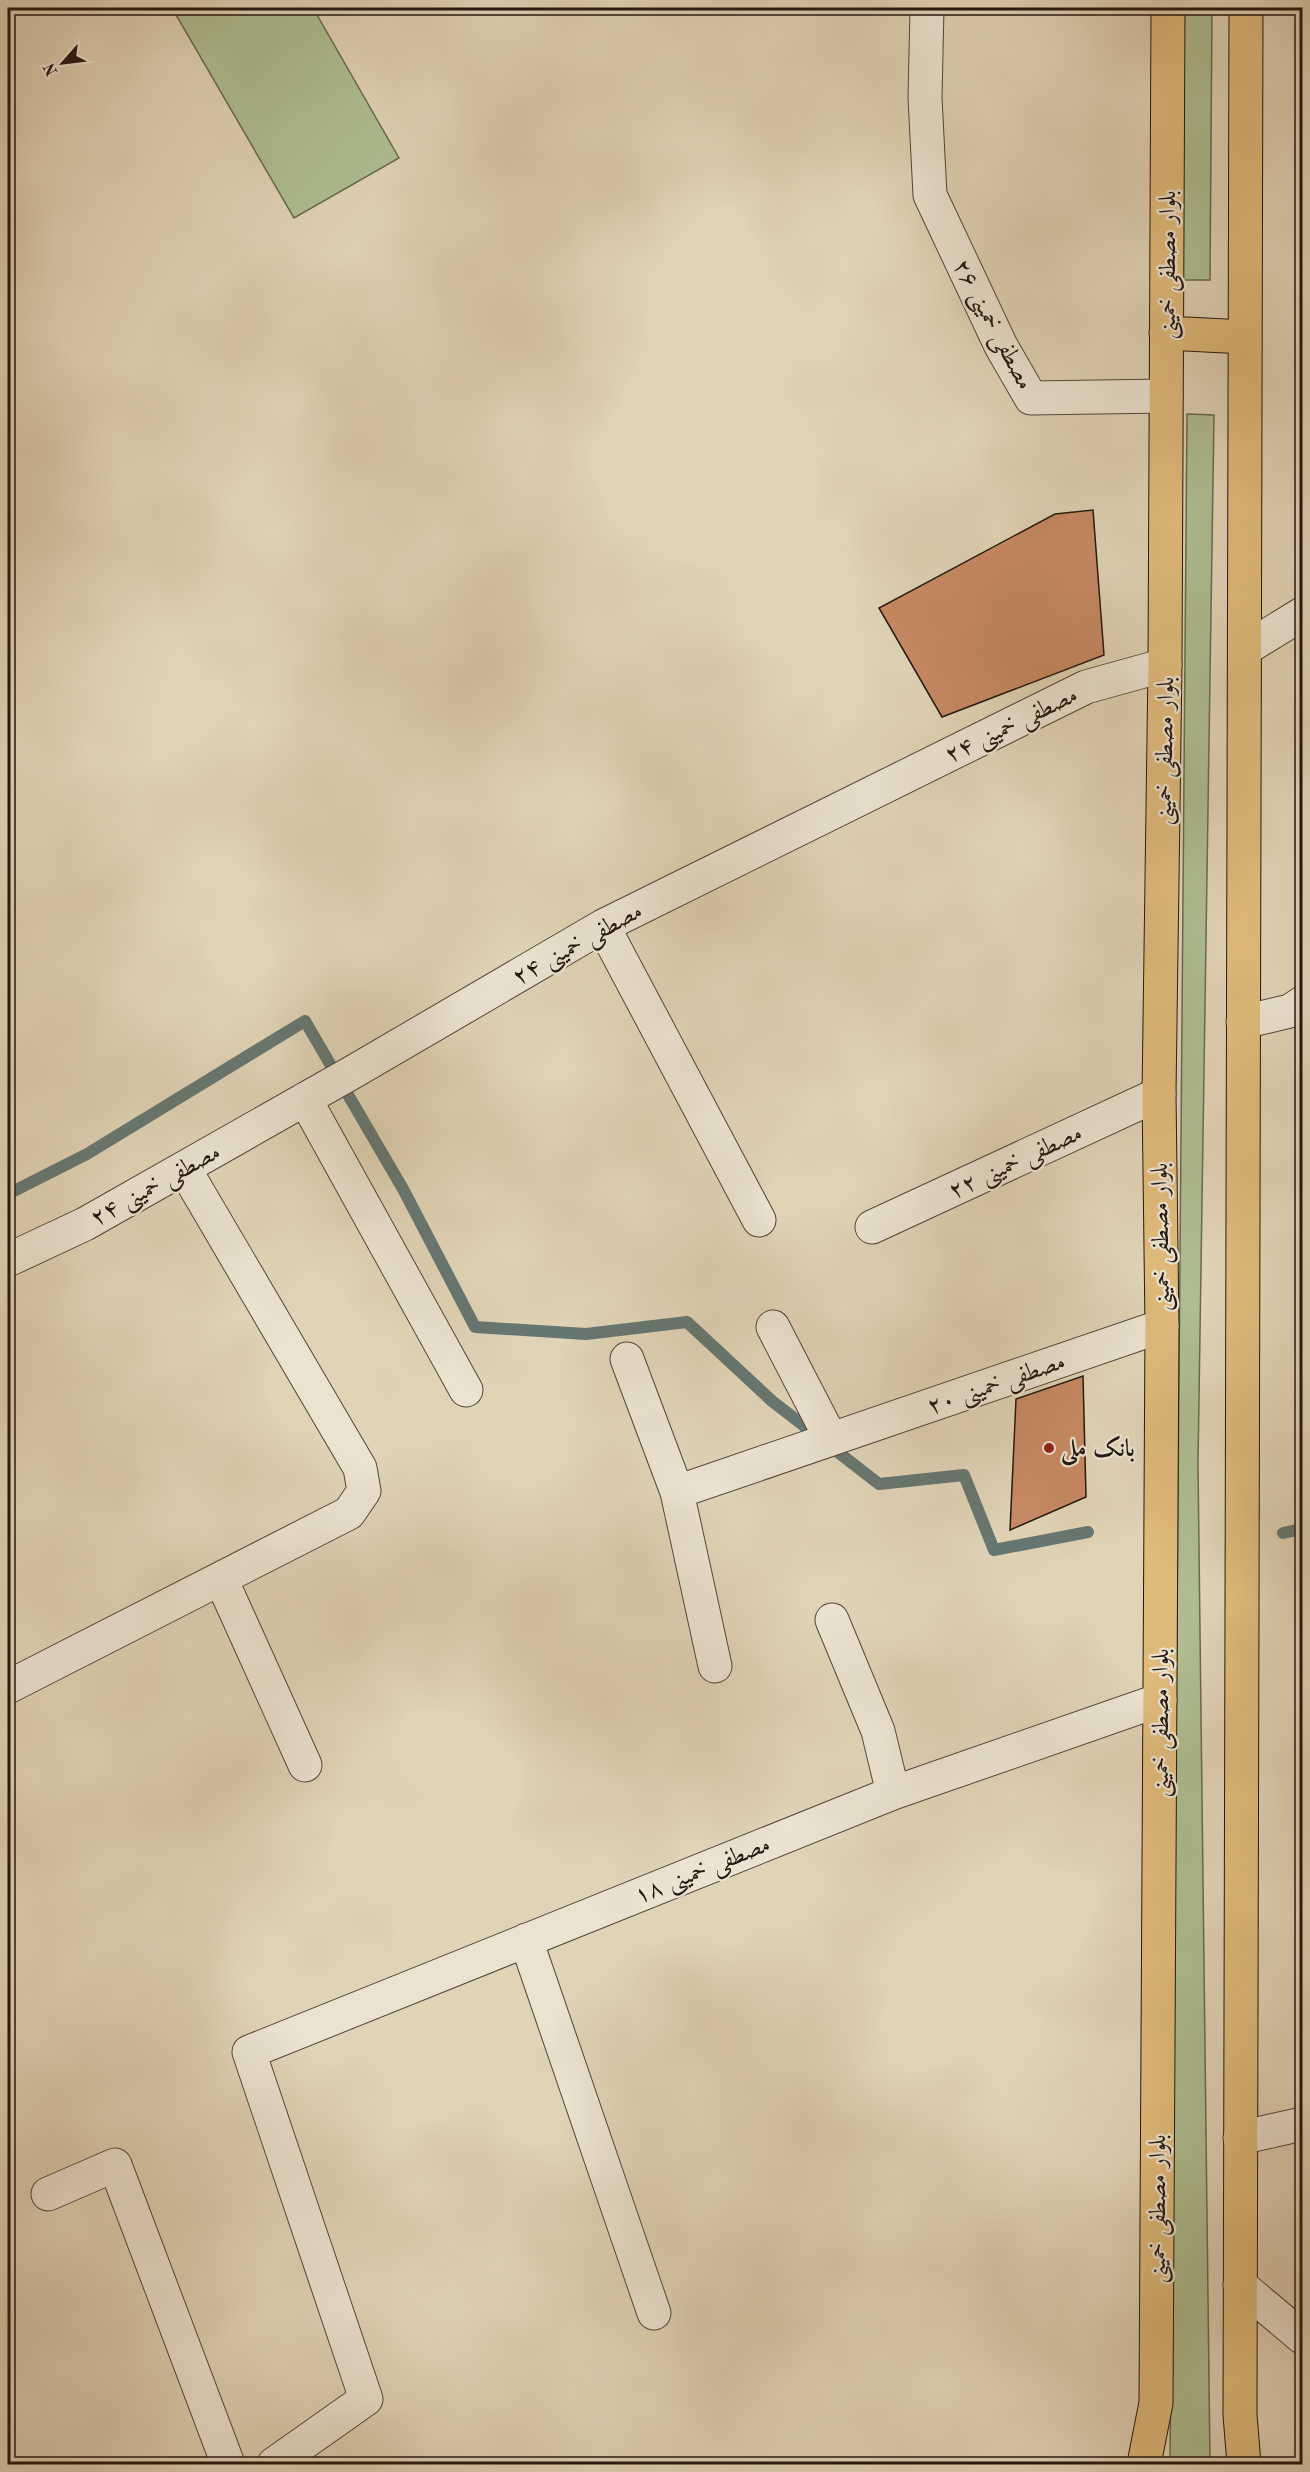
<svg xmlns="http://www.w3.org/2000/svg" width="1310" height="2472" font-family="'Old Standard TT',Amiri,serif">
<rect width="100%" height="100%" fill="#e0d3b6"/>
<filter id="stains"><feTurbulence type="fractalNoise" baseFrequency=".00333" numOctaves="4"/><feColorMatrix values="0 0 0 0 .2 0 0 0 0 .09 0 0 0 0 .02 0 0 0 .5 -.17"/></filter>
<radialGradient id="worn" r=".72"><stop offset=".6" stop-color="#630" stop-opacity="0"/><stop offset="1" stop-color="#630" stop-opacity=".3"/></radialGradient>
<path fill="#aebd91" stroke="#686a50" stroke-width="1.5" d="M172,8H313L399,158L294,218Z
M1184,8H1212L1210,280H1182Z
M1187,414L1214,415L1198,1464L1210,2464H1170Z"/>
<g fill="none" stroke-linecap="round" stroke-linejoin="round">
<path stroke="#667772" stroke-width="12" d="M8,1194L87,1154L305,1021L403,1189L475,1327L586,1334L687,1322L772,1401L879,1484L964,1475L994,1550L1088,1532
M1283,1533L1302,1529"/>
</g>
<path fill="#c78963" stroke="#221710" stroke-width="1.5" d="M1093,510L1104,655L942,717L879,608L1055,514Z
M1083,1376L1086,1497L1010,1530L1016,1399Z"/>
<g fill="none" stroke-linecap="round" stroke-linejoin="round">
<g stroke="#52463a" stroke-width="35">
<path id="minor" d="M927,8L925,98L930,195L1001,346L1031,398L1166,396
M1245,649L1302,614
M603,926L759,1220
M1243,1022L1290,1011L1302,1003
M305,1099L466,1390
M872,1227L1159,1094
M8,1260L85,1224L353,1072L603,926L1086,687L1165,665
M773,1327L831,1439
M627,1359L677,1492L715,1666
M677,1492L1162,1326
M221,1579L305,1765
M832,1620L878,1731L893,1793
M8,1687L349,1513L364,1491L360,1468L184,1168
M526,1940L654,2313
M1240,2138L1302,2124
M48,2194L115,2165L228,2464
M1240,2285L1302,2337
M274,2464L366,2399L249,2052L893,1793L1160,1700"/>
</g>
<g stroke="#221710" stroke-width="35">
<path id="major" d="M1166,333L1245,337
M1144,2464L1156,2403L1162,1326L1159,1094L1165,665L1168,8
M1244,2464L1240,2415L1246,8"/>
</g>
<use href="#minor" stroke="#ebe2d0" stroke-width="33"/>
<use href="#major" stroke="#e0ba7b" stroke-width="33"/>
</g>
<circle fill="#8f2418" stroke="#ebe2d0" stroke-width="2" cx="1049" cy="1448" r="6"/>
<g text-anchor="middle" stroke-width="4.5" stroke-linejoin="round" paint-order="stroke">
<g font-size="24" fill="#221710" stroke="#ebe2d0">
<text transform="translate(1167 265) rotate(-90)" y="8">بلوار مصطفی خمینی</text>
<text transform="translate(994 324) rotate(62)" y="8">مصطفی خمینی ۲۶</text>
<text transform="translate(1011 724) rotate(-26)" y="8">مصطفی خمینی ۲۴</text>
<text transform="translate(1164 751) rotate(-89)" y="8">بلوار مصطفی خمینی</text>
<text transform="translate(577 943) rotate(-29)" y="8">مصطفی خمینی ۲۴</text>
<text transform="translate(1015 1161) rotate(-25)" y="8">مصطفی خمینی ۲۲</text>
<text transform="translate(155 1184) rotate(-29)" y="8">مصطفی خمینی ۲۴</text>
<text transform="translate(1160 1237) rotate(-91)" y="8">بلوار مصطفی خمینی</text>
<text transform="translate(996 1383) rotate(-19)" y="8">مصطفی خمینی ۲۰</text>
<text transform="translate(1160 1723) rotate(-90)" y="8">بلوار مصطفی خمینی</text>
<text transform="translate(702 1869) rotate(-22)" y="8">مصطفی خمینی ۱۸</text>
<text transform="translate(1157 2209) rotate(-90)" y="8">بلوار مصطفی خمینی</text>
</g>
<g font-size="24" font-weight="bold" fill="#221710" stroke="#ebe2d0" text-anchor="start">
<text x="1061" y="1456">بانک ملی</text>
</g>
</g>
<rect width="1310" height="2472" fill="none" stroke="#e0d3b6" stroke-width="30"/>
<rect x="9" y="9" width="1292" height="2454" fill="none" stroke="#221710" stroke-width="3"/>
<rect x="15" y="15" width="1280" height="2442" fill="none" stroke="#221710" stroke-width="1.5"/>
<g transform="translate(63 63) rotate(242)" stroke="#ebe2d0" stroke-width="4.5" paint-order="stroke">
<path d="M0-4.5L10 22L0 15L-10 22Z" fill="#221710"/>
<text y="-9" font-size="16" font-weight="bold" text-anchor="middle" fill="#221710">N</text>
</g>
<rect width="100%" height="100%" filter="url(#stains)"/>
<rect width="100%" height="100%" fill="url(#worn)"/>
</svg>
